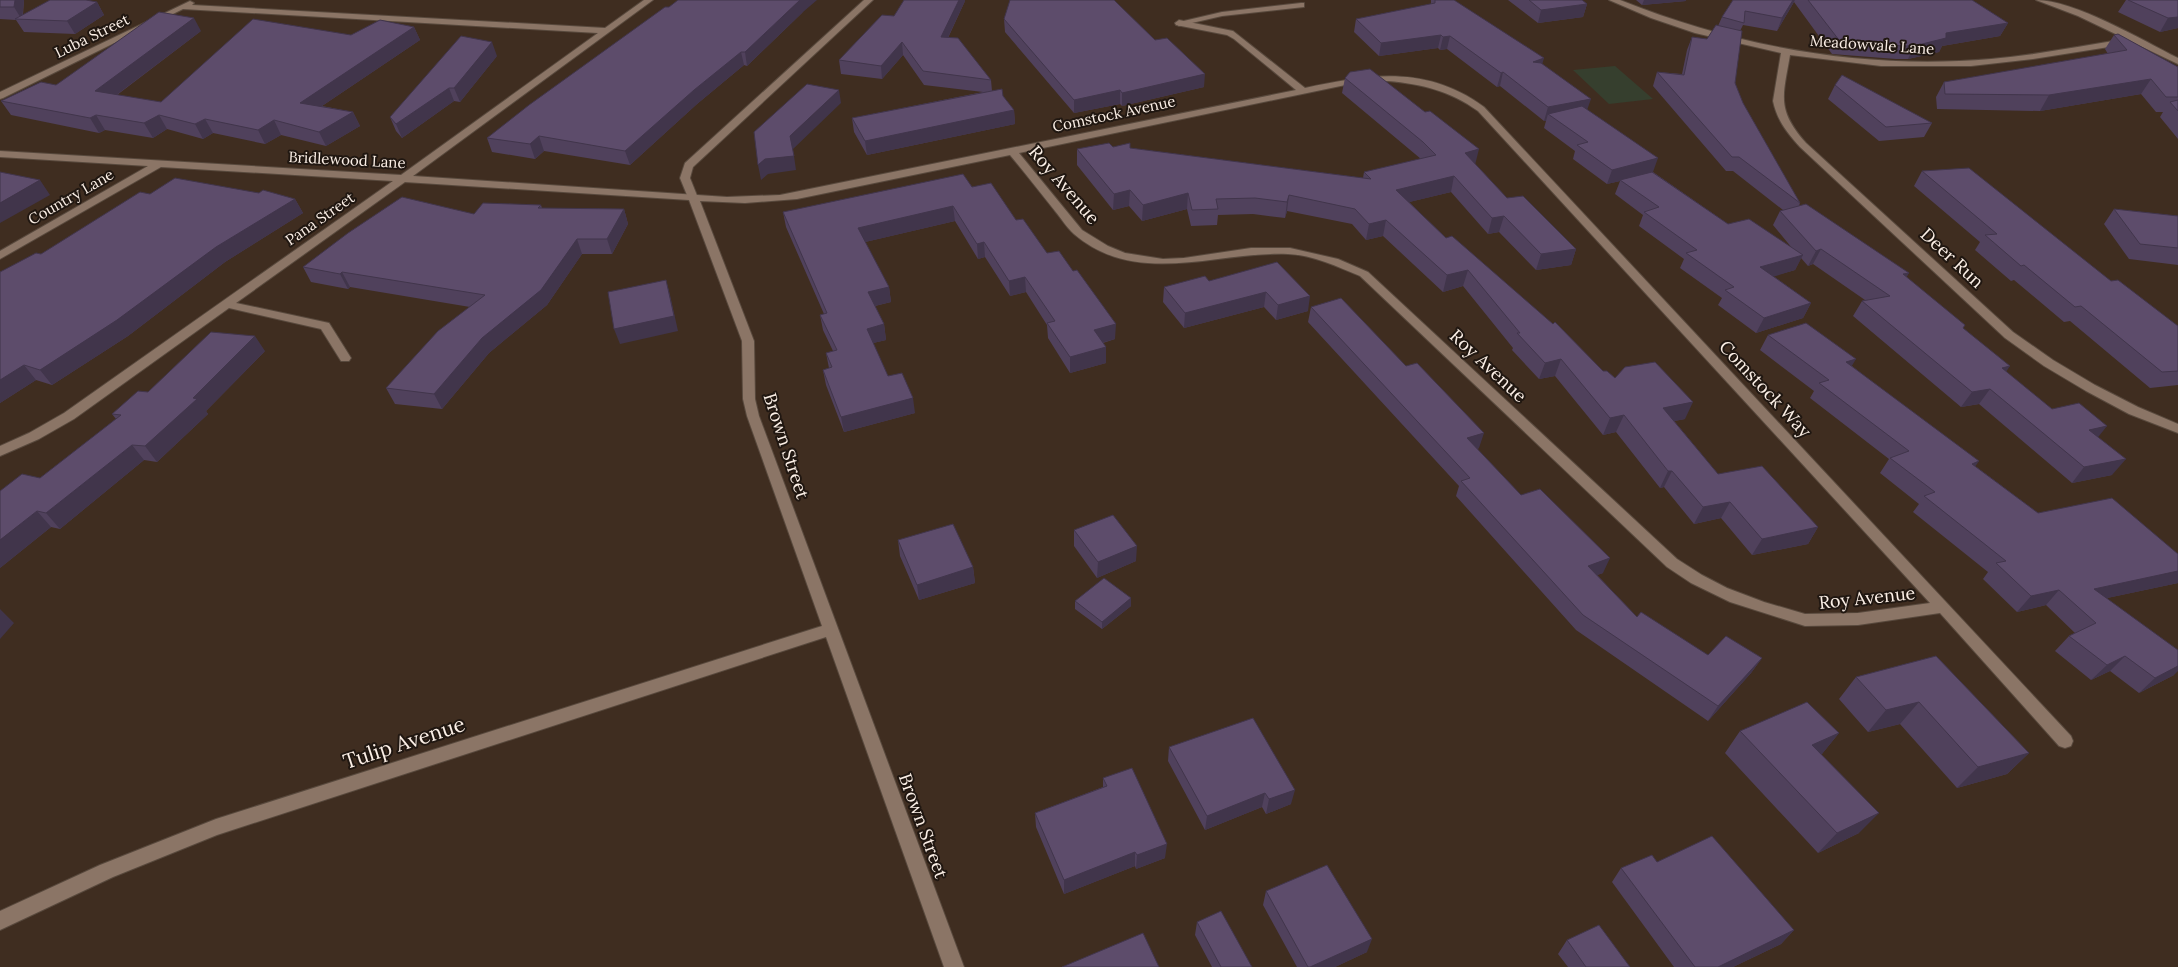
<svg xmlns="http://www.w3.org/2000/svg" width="2178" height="967" font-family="Lora,serif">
<rect width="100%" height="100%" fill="#3f2d20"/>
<path fill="#363f2e" d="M1615,66L1653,99L1609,104L1573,70Z"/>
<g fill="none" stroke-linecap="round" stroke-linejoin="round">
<g stroke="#58493d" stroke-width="2">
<path id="service" d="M1301,3H1304V7L1222,16L1179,26L1175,23L1222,12Z"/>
</g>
<g stroke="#58493d" stroke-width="2">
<path id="minor" d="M644,0H653L413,176L727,197L780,195L1296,90L1234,39L1227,35L1176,25L1175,23L1179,20L1233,31L1305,88C1370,74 1427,65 1484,107L2071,736L2073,741L2071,746L2065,748L2059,746L1940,613L1858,625L1805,626L1730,602L1691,583L1667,567L1360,276C1338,267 1313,255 1288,254C1216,251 1137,288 1074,234C1067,228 1061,218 1055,211C1040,192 1025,173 1010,155L797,199L745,203L700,201L754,341L755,399L759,416L964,967H944L826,637L217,835L113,877L0,930V911L100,865L216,819L822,626L747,416L743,399L742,341L689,200L405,182L236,303L329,323L351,358L349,361H341L321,329L229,308L74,419L39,439L0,456V446L29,433L64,413L393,181L161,167L0,259V251L148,166L0,157V151L401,175L598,33L183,9L3,98L0,99V92L190,1L194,3L192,5L605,28ZM1388,81C1422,84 1450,91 1478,111L1930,603L1858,613L1805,614L1764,602L1727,588L1702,575L1677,559L1368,272L1338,259L1290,248H1251L1184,258L1163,259L1125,253L1108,246L1082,230L1019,153L1355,83Z
M1609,0H1620C1738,47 1863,70 1991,59C2036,55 2081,46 2126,39L2078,16L2036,0C2074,0 2142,40 2178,58V64L2134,43L2033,59L1971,66H1881L1790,55C1783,96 1776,109 1806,143L2013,332L2053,360L2095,385L2138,407L2178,424V433L2129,414L2086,391L2044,366L2005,338L1800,147C1787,133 1777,120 1773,101L1781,53L1695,33L1651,18Z"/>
</g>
<g stroke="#58493d" stroke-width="2">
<path id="tertiary" d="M864,0H873L693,167L690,178L698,198L693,201L689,200L680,178L685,163Z"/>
</g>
<use href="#service" fill="#8b7566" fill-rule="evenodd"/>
<use href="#minor" fill="#8b7566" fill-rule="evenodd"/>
<use href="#tertiary" fill="#8b7566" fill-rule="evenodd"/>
</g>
<path fill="#50415c" d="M0,0H24L23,15L97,2L104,15L75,34L24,32L16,20L0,19Z
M1431,0H1454L1542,64L1587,110L1653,172L1728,224L1792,248L1773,225L1780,211L1783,210L1733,171H1726L1653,86L1657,72L1682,74L1687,50L1692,37L1707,39L1718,26L1722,17L1733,0H1972L2008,23L2000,36L1942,46L1939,52L1908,59H1896L1832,54L1794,2L1777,31L1743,25L1740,31L1735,83L1743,103L1800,203L1799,206L1909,273L1906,277L1963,328L2006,372L2052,409L2098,437L2112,475L2072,483L1979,404L1961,407L1853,316L1862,301L1865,300L1813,264L1808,266L1801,258L1795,270L1773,276L1811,303L1803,318L1756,333L1718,305L1722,298L1680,268L1684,259L1639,226L1643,215L1615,194L1620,181L1607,184L1573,159L1575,151L1544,128L1546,121H1544L1500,86L1497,87L1447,49L1440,50L1438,48L1379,56L1354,32L1356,19L1431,4Z
M1508,0H1582L1587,4L1583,17L1538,23Z
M1636,0H1686V1L1642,5Z
M2126,0H2178V28L2160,32L2118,12Z
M965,1L948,38L991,80L992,91L1003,96L1014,110L1015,124L867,155L854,132L852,118L983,92L924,85L903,55L882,79L841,74L839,60L894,16Z
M803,12L747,66L744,65L697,104L630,165L544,151L535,159L492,152L487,138Z
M1004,19L1204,87L1122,106L1120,104L1074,113L1005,32Z
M414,27L420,40L322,106L353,112L360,126L326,146L281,135L265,144L213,133L203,139L167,129L153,138L105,130L99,133L11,115L1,101L56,85L201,31L117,95L161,102L351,35Z
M2114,35L2178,67V139L2160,117L2163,112H2156L2141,94L2040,111L1937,109L1936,97L1944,82L2108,54L2105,49Z
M497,56L460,102L454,101L402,138L396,131L390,117Z
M1345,78L1475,164L1507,198L1576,249L1571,265L1536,270L1499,232L1488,234L1451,192L1409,202L1446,238L1603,371L1685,419L1674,421L1718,474L1818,527L1808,544L1752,555L1721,518L1694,524L1664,487L1660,488L1616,432L1603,435L1555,376L1539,379L1512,350L1513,348L1463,286L1443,292L1383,236L1366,240L1352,224L1287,211L1285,218L1253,214L1218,215L1217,225L1191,226L1187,209L1142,221L1129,206L1113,210L1077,165V149L1113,147L1130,148L1363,178L1364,172L1421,159L1342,93Z
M1835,85L1932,123L1924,137L1879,141L1828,99Z
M1922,171L2111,281L2178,326V385L2150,388L2070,321L2064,322L2014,280L2011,281L1975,250L1980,242L1914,186Z
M972,187L1016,220L1047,253L1115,339L1103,343L1106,347V363L1070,373L1048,338L1047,325L1026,292L1010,296L985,257L978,259L955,221L865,242L889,287L891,302L875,306L884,324L886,340L873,343L888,376L915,413L844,432L826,385L823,370L829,368L826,353L833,351L823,330L820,315L824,314L786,227L783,212Z
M150,194L295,199L303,213L225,262L128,336L52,385L36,380L0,403V272L41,254Z
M541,205L542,208L624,209L628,224L612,254H582L547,305L489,353L442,409L395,404L386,388L470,307L350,287L348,289L311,282L303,267L474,214Z
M2114,209L2178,216V265L2129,259L2104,224Z
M1277,262L1308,311L1276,320L1264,307L1184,328L1163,302L1164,287L1209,281Z
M1311,307L1479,448L1477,449L1521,495L1603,573L1597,575L1637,617L1708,655L1762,658L1751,673L1708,721L1576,630L1456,496L1459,486L1308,322Z
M1768,335L1852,366L1975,466L2038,513L2178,583L2107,598L2174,675L2139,693L2110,671L2091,680L2055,651L2069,636L2075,633L2046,605L2017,612L1983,579L1988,572L1913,512L1919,504L1880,473L1889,459L1810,398L1814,391L1760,350Z
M265,351L206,411L208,414L157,462L144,460L60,529L51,527L0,568L40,478L116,419L112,414L148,392Z
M1074,530L1136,561L1097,578L1074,546Z
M898,540L973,567L975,583L919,600L900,556Z
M1075,601L1131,606L1102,629L1075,609Z
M1936,656L2029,753L2007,774L1957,788L1900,724L1868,732L1839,699L1856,677Z
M1740,731L1839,733L1821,755L1859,833L1818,853L1725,753Z
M1169,747L1291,804L1266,814L1262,807L1205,830L1168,761Z
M1103,778L1165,858L1136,869L1135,866L1064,894L1036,827L1035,813L1103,787Z
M1657,862L1794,930L1781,944L1733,967H1674L1612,882L1621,868Z
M1266,891L1367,952L1335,967H1297L1263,905Z
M1197,922L1252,967H1212L1195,935Z
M1567,940L1630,967H1568L1558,954Z"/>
<path fill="#41354b" d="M15,0H24L22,20L14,7Z
M800,0H817L803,12L747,66L745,52Z
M959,0H965V1L942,50L941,37Z
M1644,0H1686V1L1642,5Z
M1793,0H1795L1777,31L1782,18Z
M97,2L104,15L75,34L67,21Z
M1587,4L1583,17L1538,23L1541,10Z
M2178,17V28L2160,32L2168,18Z
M194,18L201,31L103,105L95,91Z
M2008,23L2000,36L1942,46L1939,52L1908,59L1914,46L1946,33Z
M414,27L420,40L307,116L300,103Z
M1441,35L1438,48L1379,56L1381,43Z
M1450,36L1447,49L1440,50L1443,37Z
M492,42L497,56L460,102L454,88Z
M902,42L903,55L882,79L881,66Z
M741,52L744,65L697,104L630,165L625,151L694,90Z
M1544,58L1540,72L1533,62Z
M1503,72L1500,86L1497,87L1501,73Z
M1205,74L1204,87L1122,106V93Z
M2151,79L2141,94L2040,111L2049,95Z
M449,88L454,101L402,138L396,124Z
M839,90L841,103L792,150L790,136Z
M1120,90V104L1074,113V100Z
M1591,99L1586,113L1548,114L1546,121H1544L1548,107Z
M1014,110L1015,124L867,155L865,141Z
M353,112L360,126L326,146L319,132Z
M96,115L105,130L99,133L90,118Z
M159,115L167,129L153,138L144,123Z
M205,119L213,133L203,139L195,124Z
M274,120L281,135L265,144L258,130Z
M539,136L544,151L535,159L530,144Z
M1479,149L1475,165L1465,153Z
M794,156L796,170L768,174L761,180L758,165L765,159Z
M1658,158L1653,172L1620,180V181L1607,184L1612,170Z
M1454,176L1451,192L1393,206L1396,190Z
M40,180L50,195L0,223V203Z
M1130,190L1129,206L1113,210L1114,194Z
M1188,193L1187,209L1142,221L1143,205Z
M1289,195L1287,211L1285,218L1287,202Z
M295,199L303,213L225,262L128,336L52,385L40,370L216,247Z
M953,206L955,221L861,243L858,228Z
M624,209L628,224L612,254L607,239Z
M1504,216L1499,232L1488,234L1492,218Z
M1386,220L1383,236L1366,240L1369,224Z
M577,239L582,254L547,305L489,353L442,409L434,394L482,338Z
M984,242L985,257L978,259L977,244Z
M1576,249L1571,265L1536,270L1541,254Z
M1821,249L1813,264L1808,266L1816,251Z
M1803,255L1795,270L1753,283L1760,267Z
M1468,270L1463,286L1443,292L1447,275Z
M342,272L350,287L348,289L340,274Z
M1909,273L1900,288L1903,274Z
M1025,277L1026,292L1010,296L1009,281Z
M666,280L670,295L678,331L620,344L614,329Z
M889,287L891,302L870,307L868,292Z
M1266,292L1264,307L1184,328L1185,313Z
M1310,296L1308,311L1276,320L1278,305Z
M1811,303L1803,318L1756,333L1764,318Z
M884,324L886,340L869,344L867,329Z
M1116,324L1115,339L1094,345V330Z
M255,336L265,351L206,411L208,414L157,462L145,446Z
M1106,347V363L1070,373V357Z
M1561,359L1555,376L1539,379L1545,363Z
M1856,359L1847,374L1846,362Z
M24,365L36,380L0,403V380Z
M2010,366L1999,382L2002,368Z
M1990,389L1979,404L1961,407L1972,392Z
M913,398L915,413L844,432L841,417Z
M1693,402L1685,419L1655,425L1663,408Z
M1624,415L1616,432L1603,435L1610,418Z
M2107,426L2095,441L2089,430Z
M1484,433L1479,448L1462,454L1467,438Z
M132,445L144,460L60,529L46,513Z
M2126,459L2112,475L2072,483L2084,467Z
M1979,461L1968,477L1972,464Z
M1668,471H1672L1664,487L1660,488Z
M1730,502L1721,518L1694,524L1703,507Z
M37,511L51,527L0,568V540Z
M1818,527L1808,544L1752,555L1762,539Z
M1137,546L1136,561L1097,578L1098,562Z
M1610,558L1603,573L1581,581L1588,566Z
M973,567L975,583L919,600L917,585Z
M2178,571V583L2079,604L2094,589Z
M2059,590L2046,605L2017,612L2031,596Z
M1131,598V606L1102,629V622Z
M0,609L14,623L0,639Z
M2125,656L2110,671L2091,680L2107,665Z
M1762,658L1751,673L1708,721L1718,706Z
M2178,666V671L2174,675L2139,693L2155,678Z
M1919,702L1900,724L1868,732L1886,710Z
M1839,733L1822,754L1795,766L1812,745Z
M2029,753L2007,774L1957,788L1978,767Z
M1295,790L1291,804L1266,814L1269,799Z
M1265,793L1262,807L1205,830L1207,816Z
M1879,813L1859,833L1818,853L1837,833Z
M1167,844L1165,858L1136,869L1137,855Z
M1135,852V866L1064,894V880Z
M1794,930L1781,944L1733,967H1718Z
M1372,939L1367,952L1335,967H1310Z"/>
<path fill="#5d4c6b" stroke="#41354b" d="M0,0H15L14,7H0Z
M50,0H86L97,2L67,21L15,19Z
M678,0H800L745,52H741L694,90L625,151L539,136L530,144L487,138L529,105L665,7H669Z
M904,0H959L941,37L958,38L991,80L923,71L902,42L881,66L839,60L882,15L894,16Z
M1010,0H1114L1155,40L1167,38L1205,74L1122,93L1120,90L1074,100L1004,19Z
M1435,0H1454L1544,58L1533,62L1541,63L1591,99L1548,107L1503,72L1501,73L1450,36L1443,37L1441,35L1381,43L1356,19L1435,3Z
M1529,0H1582L1587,4L1541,10Z
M1733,0H1793L1782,18L1745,11L1744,23L1722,17Z
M1808,0H1972L2008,23L1946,33V38L1914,46H1902L1839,40Z
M2128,0H2178V17L2168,18Z
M159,12L194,18L95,91L161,102L253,19L351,35L380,20L414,27L300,103L353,112L319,132L274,120L258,130L205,119L195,124L159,115L144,123L96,115L90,118L1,101L41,82L56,85Z
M1716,25L1742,31L1735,83L1743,103L1800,203L1739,157H1732L1657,72L1684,75L1692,37L1707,39Z
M2118,34L2178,67V97H2166L2151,79L2049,95L1945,94L1944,82L2127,50L2114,35Z
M461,36L492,42L454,88H449L396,124L390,117Z
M1370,69L1425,112L1430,111L1479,149L1465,153L1507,198L1523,196L1576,249L1541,254L1504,216L1492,218L1454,176L1396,190L1446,238L1452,236L1553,324L1555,322L1603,371H1607L1615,378L1625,367L1655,362L1693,402L1663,408L1718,474L1762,466L1818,527L1762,539L1730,502L1703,507L1672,471H1668L1624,415L1610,418L1561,359L1545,363L1517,333H1520L1468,270L1447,275L1386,220L1369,224L1355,209L1289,195L1287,202L1255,198L1216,199L1218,209L1192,210L1188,193L1143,205L1130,190L1114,194L1077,149L1109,143L1113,147L1130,143V148L1371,179L1364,172L1436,155L1423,142L1345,78L1350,72Z
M1842,75L1932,123L1886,127L1835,85Z
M807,84L839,90L790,136L794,156L765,159L758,165L754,132Z
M1002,89L1003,96L1014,110L865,141L852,118Z
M2178,100V111L2170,102Z
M1582,106L1658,158L1612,170L1577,145L1588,142L1548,114Z
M1969,168L2111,281L2118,280L2178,326V371L2162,372L2081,306L2075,307L2024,265L2021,266L1985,235L1997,234L1922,171Z
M0,172L40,180L0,203Z
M1652,172L1728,224L1749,219L1803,255L1760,267L1811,303L1764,318L1725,290L1734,287L1686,253L1697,250L1644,212L1659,207L1620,180Z
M963,174L972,187L991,183L1016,220L1023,219L1047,253L1059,251L1073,271L1077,270L1116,324L1094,330L1106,347L1070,357L1047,323L1055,321L1025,277L1009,281L984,242L977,244L953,206L858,228L889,287L868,292L884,324L867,329L888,376L902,373L913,398L841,417L823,370L832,367L826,353L837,350L820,315L827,313L783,212Z
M175,178L259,193L263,190L295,199L216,247L117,320L40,370L24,365L0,380V272L36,253L41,254L140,192L150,194Z
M402,197L474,214L483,203L541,205L538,208L624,209L607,239H577L541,290L482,338L434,394L386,388L438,331L485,295L342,272L340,274L303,267L348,233Z
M1806,204L1909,273L1903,274L1965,325L1963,328L2010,366L2002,368L2052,409L2079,403L2107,426L2089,430L2126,459L2084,467L1990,389L1972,392L1862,301L1890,296L1821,249L1816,251L1780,211Z
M2114,209L2178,216V248L2140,244Z
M1277,262L1310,296L1278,305L1266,292L1185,313L1164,287L1205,276L1209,281Z
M666,280L674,316L614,329L608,292Z
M1341,298L1406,366L1417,363L1484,433L1467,438L1521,495L1540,489L1610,558L1588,566L1637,617L1641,612L1708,655L1726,636L1762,658L1718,706L1583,615L1461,481L1470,478L1311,307Z
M1806,323L1856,359L1846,362L1979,461L1972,464L2038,513L2112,498L2178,554V571L2094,589L2178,650V666L2155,678L2125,656L2107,665L2069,636L2096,623L2059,590L2031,596L1996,563L2006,561L1924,496L1935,492L1890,458L1909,451L1819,383L1829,380L1768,335Z
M211,332L255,336L193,398L197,399L145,446L132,445L46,513L37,511L0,540V491L22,474L40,478L121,415L112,414L138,391L148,392Z
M1113,515L1137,546L1098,562L1074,530Z
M953,524L973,567L917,585L898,540Z
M1104,578L1131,598L1102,622L1075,601Z
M1936,656L2029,753L1978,767L1919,702L1886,710L1856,677Z
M1807,702L1839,733L1812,745L1879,813L1837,833L1740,731Z
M1253,718L1295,790L1269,799L1265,793L1207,816L1169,747Z
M1132,768L1167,844L1137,855L1135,852L1064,880L1035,813L1107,786L1103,778Z
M1712,836L1794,930L1718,967H1695L1621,868L1652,855L1657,862Z
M1327,865L1372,939L1310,967H1308L1266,891Z
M1221,911L1252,967H1221L1197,922Z
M1599,925L1630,967H1586L1567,940Z
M1143,933L1159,967H1062Z"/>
<g text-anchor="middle" stroke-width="4" stroke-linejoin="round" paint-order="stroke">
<g font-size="15" fill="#fbefe6" stroke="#201711">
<text transform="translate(92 36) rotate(-26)" y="5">Luba Street</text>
<text transform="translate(1872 45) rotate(4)" y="5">Meadowvale Lane</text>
<text transform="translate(1114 114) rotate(-12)" y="5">Comstock Avenue</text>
<text transform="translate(347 160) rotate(3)" y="5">Bridlewood Lane</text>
<text transform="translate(71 197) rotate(-30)" y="5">Country Lane</text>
<text transform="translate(320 219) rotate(-35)" y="5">Pana Street</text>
</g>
<g font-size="18" fill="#fbefe6" stroke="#201711">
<text transform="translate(1064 185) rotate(49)" y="6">Roy Avenue</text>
<text transform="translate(1952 258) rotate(43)" y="6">Deer Run</text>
<text transform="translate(1488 366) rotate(43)" y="6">Roy Avenue</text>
<text transform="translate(1765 389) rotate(47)" y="6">Comstock Way</text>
<text transform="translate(786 446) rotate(72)" y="6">Brown Street</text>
<text transform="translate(1867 598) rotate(-6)" y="6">Roy Avenue</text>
<text transform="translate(923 826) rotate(70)" y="6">Brown Street</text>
</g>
<g font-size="21" fill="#fbefe6" stroke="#201711">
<text transform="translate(404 743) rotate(-18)" y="7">Tulip Avenue</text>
</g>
</g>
</svg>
